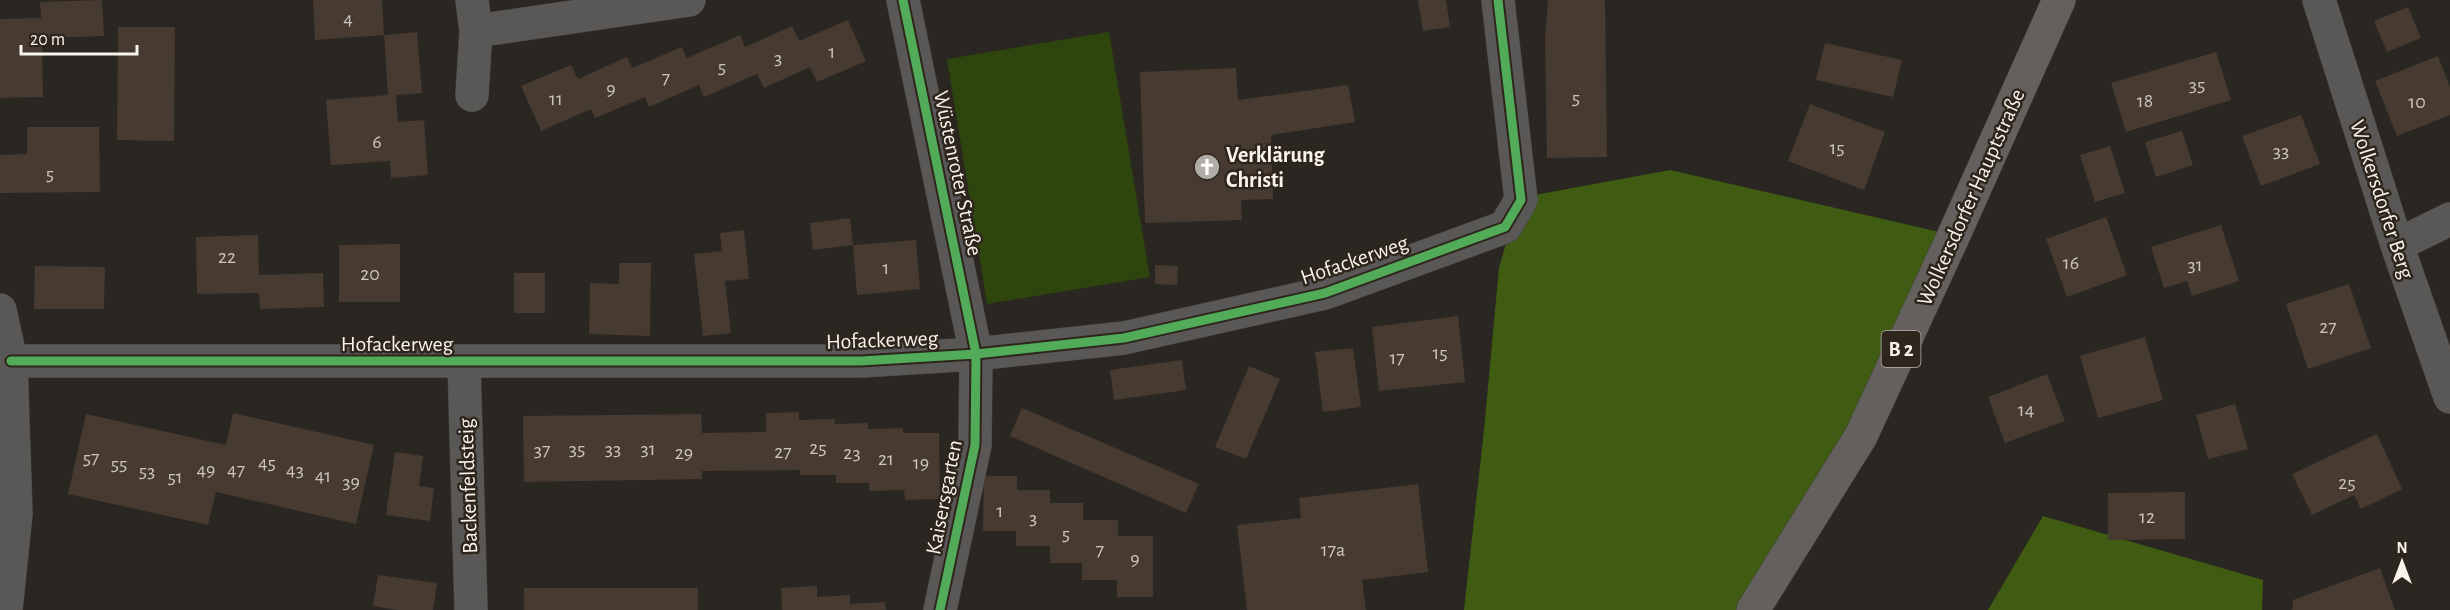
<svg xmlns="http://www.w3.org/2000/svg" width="2450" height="610" font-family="'Alegreya Sans',sans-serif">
<rect width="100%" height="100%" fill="#2a2621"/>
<path fill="#2f450e" d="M1109,32L1150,277L987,304L947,59Z"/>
<path fill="#3f5c12" d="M1670,170L1961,237L1767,610H1464L1484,430L1499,268L1519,198Z
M2043,516L2263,580L2262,610H1988Z"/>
<path fill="#473b31" d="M102,0L104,36L42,38L43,97L0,98V19L41,18L40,2Z
M313,0H382L384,35L315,40Z
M1418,0H1446L1450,27L1423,31Z
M1548,0H1605L1607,157L1547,158L1545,37Z
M2408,7L2421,38L2387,52L2374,21Z
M848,20L866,61L817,82L810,67L764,88L757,74L704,97L699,85L649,107L645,97L595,118L591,109L541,131L521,86L571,65L578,79L627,57L632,68L682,47L687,58L740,35L745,47L792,26L799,41Z
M118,27H175L174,141L117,140Z
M417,32L422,93L396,95L398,122L424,120L428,175L391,178L390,161L331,165L326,100L388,95L384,35Z
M1825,43L1902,60L1893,97L1816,80Z
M2216,52L2231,100L2126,132L2111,83Z
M2438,56L2450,87V115L2397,136L2375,81Z
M1236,68L1238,100L1348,85L1355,122L1271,135L1273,199L1241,200L1242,220L1145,223L1140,72Z
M1810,104L1885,132L1864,190L1788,161Z
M2301,115L2320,164L2261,186L2242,136Z
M27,127H99L100,192L0,193V155L27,154Z
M2182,131L2193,165L2156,177L2145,142Z
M2110,146L2125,193L2095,202L2080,155Z
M2106,217L2127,275L2067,297L2046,239Z
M850,218L853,245L813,250L810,223Z
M2221,225L2239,281L2192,296L2187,281L2164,288L2151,247Z
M744,230L749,279L725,281L731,333L703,336L694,254L722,251L720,233Z
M258,235L259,275L323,273L324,307L260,309L259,293L197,294L196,237Z
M916,240L920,289L857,295L853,245Z
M400,244V302H339V245Z
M619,263H651L650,336L589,334L590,283L619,284Z
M1155,265L1178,266L1177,285L1155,284Z
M35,266L105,267L104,309H34Z
M514,273H545V313H514Z
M2349,284L2371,348L2308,369L2286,304Z
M1458,316L1465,382L1379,391L1372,327Z
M2145,337L2163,400L2098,418L2080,356Z
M1353,348L1361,407L1323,412L1315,352Z
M1182,360L1186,390L1114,400L1110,370Z
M1249,366L1280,379L1246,459L1215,447Z
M2047,374L2065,421L2005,443L1988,397Z
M2235,404L2248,449L2208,459L2196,415Z
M1022,408L1199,484L1186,513L1010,436Z
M799,412V420L835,419V424L868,423V429L903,428V433H939L940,499L905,500L904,490L869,491V483H836V475H800V470L702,471V479L524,482L523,416L701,414L702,433L766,432V413Z
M233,413L374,445L356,524L216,492L208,525L68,494L86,414L226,445Z
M2377,434L2402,489L2361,509L2354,495L2312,515L2292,474Z
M395,452L423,456L419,486L434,488L430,521L386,515Z
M984,476H1017V490H1050V503H1083V520H1118V536H1153V597H1117V580H1082V563H1050V546H1016V531H983Z
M1418,484L1428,572L1362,580L1366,610H1247L1237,525L1301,518L1299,498Z
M2185,492V539L2108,540V493Z
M2380,568L2395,610H2292L2293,600Z
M378,575L437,583L433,610H398L373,606Z
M817,586V597L850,595V604L885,602L886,610H782L781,588Z
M524,588H698V610H524Z"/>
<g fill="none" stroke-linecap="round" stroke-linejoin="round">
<g stroke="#46433e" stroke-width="34">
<path id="minor" d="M903,0L976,354L975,445L940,610
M2319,0L2397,245L2450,397
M476,31L689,0
M472,95L476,31L472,0
M2397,245L2450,219
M0,310L11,361L16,514L6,610
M11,361H861L976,354L1124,338L1325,293L1505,227L1521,200L1498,0
M464,363L471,610"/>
</g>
<g stroke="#46433e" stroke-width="34">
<path id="major" d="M1753,610L1861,436L1953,237L2059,0"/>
</g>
<use href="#minor" stroke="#5a5757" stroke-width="33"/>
<use href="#major" stroke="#63605e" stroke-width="33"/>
<g stroke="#2e261d" stroke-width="13">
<path id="cycleway" d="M903,0L976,354L975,445L940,610
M11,361H861L976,354L1124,338L1325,293L1505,227L1521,200L1498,0"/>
</g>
<use href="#cycleway" stroke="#51ab58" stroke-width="9"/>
</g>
<defs>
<g id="church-disc" transform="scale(1.35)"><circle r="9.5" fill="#b1aba6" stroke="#2e261d"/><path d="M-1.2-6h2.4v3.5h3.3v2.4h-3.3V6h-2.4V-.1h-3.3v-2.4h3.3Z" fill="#fff"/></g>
</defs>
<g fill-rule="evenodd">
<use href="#church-disc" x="1207" y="167"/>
</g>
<g text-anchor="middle" stroke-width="5" stroke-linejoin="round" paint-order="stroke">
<g font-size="20" fill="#ccc5be">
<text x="348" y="25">4</text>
<text x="832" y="58">1</text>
<text x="778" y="64">3</text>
<text x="722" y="73">5</text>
<text x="666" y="84">7</text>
<text x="2197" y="91">35</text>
<text x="611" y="95">9</text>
<text x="1576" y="104">5</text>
<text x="556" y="105">11</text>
<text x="2145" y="107">18</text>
<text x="2417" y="108">10</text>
<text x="377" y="148">6</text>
<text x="1837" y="154">15</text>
<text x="2281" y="157">33</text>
<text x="50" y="180">5</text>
<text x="227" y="263">22</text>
<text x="2071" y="269">16</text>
<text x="2195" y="271">31</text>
<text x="886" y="274">1</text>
<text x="370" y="280">20</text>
<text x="2328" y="333">27</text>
<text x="1440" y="359">15</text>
<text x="1397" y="364">17</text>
<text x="2026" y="416">14</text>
<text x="818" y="454">25</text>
<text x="577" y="455">35</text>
<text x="613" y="455">33</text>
<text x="648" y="455">31</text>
<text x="542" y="456">37</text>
<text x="783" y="458">27</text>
<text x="684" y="459">29</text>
<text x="852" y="459">23</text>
<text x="91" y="464">57</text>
<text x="886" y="465">21</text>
<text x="267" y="469">45</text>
<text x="921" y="469">19</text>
<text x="119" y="470">55</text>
<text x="206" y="476">49</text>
<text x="236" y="476">47</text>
<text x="295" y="476">43</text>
<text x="147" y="477">53</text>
<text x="323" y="482">41</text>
<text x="175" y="483">51</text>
<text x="351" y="488">39</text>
<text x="2347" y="489">25</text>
<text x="1000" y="517">1</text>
<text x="2147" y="523">12</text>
<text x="1033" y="524">3</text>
<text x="1066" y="540">5</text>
<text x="1100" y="556">7</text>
<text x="1333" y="556">17a</text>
<text x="1135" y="565">9</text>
</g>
<rect fill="#2e261d" stroke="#bcb6af" stroke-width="1.5" x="1881.5" y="331" width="39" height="36" rx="4.5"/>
<g font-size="21" font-weight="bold" fill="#f9f3ed">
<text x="1901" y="356">B 2</text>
</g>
<g font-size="22" font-weight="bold" fill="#f9f3ed" stroke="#2e261d" text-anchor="start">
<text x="1226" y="162">Verklärung<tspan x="1226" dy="25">Christi</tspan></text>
</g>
<g font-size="22" fill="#f9f3ed" stroke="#2e261d">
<text transform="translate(959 173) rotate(78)" y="8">Wüstenroter Straße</text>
<text transform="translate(1970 197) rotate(-66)" y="8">Wolkersdorfer Hauptstraße</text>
<text transform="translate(2383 199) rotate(72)" y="8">Wolkersdorfer Berg</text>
<text transform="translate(1354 259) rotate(-19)" y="8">Hofackerweg</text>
<text transform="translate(882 339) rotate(-2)" y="8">Hofackerweg</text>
<text x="397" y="351">Hofackerweg</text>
<text transform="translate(467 486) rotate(-92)" y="8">Backenfeldsteig</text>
<text transform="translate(943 497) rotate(-79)" y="8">Kaisersgarten</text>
</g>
</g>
<g transform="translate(2402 562)" stroke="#2e261d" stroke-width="4.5" paint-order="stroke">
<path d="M0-4.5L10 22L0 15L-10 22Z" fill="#f9f3ed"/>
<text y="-9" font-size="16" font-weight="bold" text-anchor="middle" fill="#f9f3ed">N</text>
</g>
<path d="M21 45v9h116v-9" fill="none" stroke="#f9f3ed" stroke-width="3"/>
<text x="30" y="45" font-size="18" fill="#f9f3ed" stroke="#2e261d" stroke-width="4.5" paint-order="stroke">20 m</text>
</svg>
